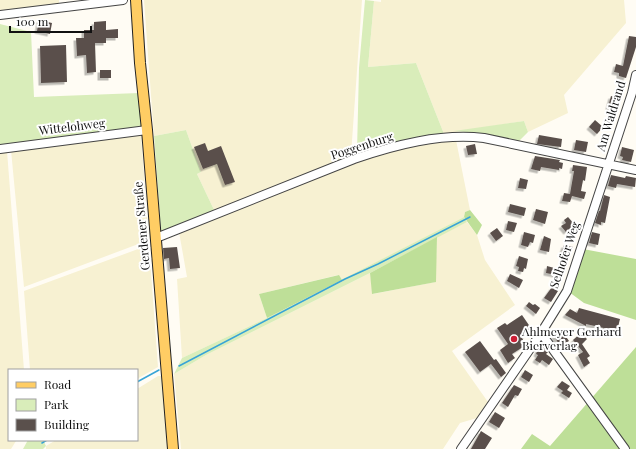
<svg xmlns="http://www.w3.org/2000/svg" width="636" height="449" font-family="'Playfair Display',serif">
<defs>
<filter id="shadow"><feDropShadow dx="-2.5" dy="2.5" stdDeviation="0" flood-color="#0004"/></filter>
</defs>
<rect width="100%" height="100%" fill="#fffcf4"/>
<path fill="#f7f1d2" d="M0,0H59V5L0,13Z
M144,0H362L351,155L215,212L197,174L201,172L186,130L154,136Z
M381,0H624L626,23L564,95L568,113L528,132L524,121L444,134L416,63L368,67L374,1L381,2Z
M141,134L149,240L24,287L11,150Z
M456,140L470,210L465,212L464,217L342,280L338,275L259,294L267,318L182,358L177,279L187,277L179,232L363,158L399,149Z
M0,151H7L24,370H9V440H19L16,441L11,449H0Z
M467,222L477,235L485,260L515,305L452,351L488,402L477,418L460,423L443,449H181L174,374L206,355L370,273L373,294L435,282L437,237Z
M149,245L158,367L137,379V370H30L24,291Z
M158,376H162L168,449H46V446L56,440H137V389Z"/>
<path fill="#d9edba" d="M365,0L374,1L368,67L416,63L444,134L381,146L359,153L357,151L359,68Z
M0,24L31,32L34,97L139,93L142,131L0,146Z
M524,121L528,132L518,142L479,133L454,131Z
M186,130L201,172L197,174L215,212L161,232L154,136Z
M464,217L467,222L370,273L206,355L174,374L182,358L267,318Z
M28,440H43L46,446L43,449H23Z"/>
<path fill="#bedf98" d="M470,210L482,225L477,235L464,217L465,212Z
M437,237L436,282L372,294L370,273Z
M583,249L636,259V320L584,303L569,292Z
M339,275L342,280L267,318L259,294Z
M636,347V449H521L532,434L550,446Z"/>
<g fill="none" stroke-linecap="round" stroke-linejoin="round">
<path stroke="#38a4d6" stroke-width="1.5" d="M179,366L345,279L378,264L470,217
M137,382L159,370
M42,443L47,440"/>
</g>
<path fill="#5a504c" filter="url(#shadow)" d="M39,20L52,23L50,34L37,31Z
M106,21V30L118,29V38H106V43H95L96,72L87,73L86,55L77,56L76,38H84V30H94V22Z
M629,36L636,37V47L626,78L619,76V73L614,72L616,64L623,66Z
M66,45L67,82L41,83L40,46Z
M100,70H111V78H100Z
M611,96L620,99L617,109L608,107Z
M595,120L603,127L597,134L589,127Z
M539,135L562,139L561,147L537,144Z
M576,140L588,142L586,152L574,150Z
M205,143L208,151L221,146L235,182L225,185L217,164L203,169L194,147Z
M475,144L477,154L468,155L466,146Z
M622,147L634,150L631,162L622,160L623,157L620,156Z
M535,156L560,160L559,162L563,163L562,169L559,168V170L541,167L540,171L531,169Z
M573,165L587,167L585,181L583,180L581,191L586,192L584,199L572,196L570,202L562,201L564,193L570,194L574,171H572Z
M611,175L625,178L626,176L636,178L635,187L617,184L616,188L608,186Z
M520,178L528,180L526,189L518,188Z
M604,195L610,197L605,223L601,222V225L595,223L599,211H600Z
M510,204L526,208L524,216L508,212Z
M536,209L548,212L545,224L533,220Z
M568,217L575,225L566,232L561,226L566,223L564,220Z
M508,221L517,223L514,232L506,230Z
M497,228L503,236L496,241L490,233Z
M524,232L535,235L533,243L530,242L528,247L521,245Z
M592,232L600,234L598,245L589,243Z
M544,236L551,239L549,252L540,250Z
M564,245L573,247L570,257L561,254Z
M177,247L180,268L170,269L169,258L164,259L163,248Z
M519,256L528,259L526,269L524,268L523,272L518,271L519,267L516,266Z
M547,266L558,269L559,266L566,268L564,275L556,273V275L546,273Z
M510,274L523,280L519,288L507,281Z
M552,287L558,291L551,302L544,298Z
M529,302L533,305L535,304L540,308L536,314L526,306Z
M579,308L620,319L617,331L586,324V326L565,315L570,309L577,313Z
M522,315L533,331L522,338L526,345L512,354L515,358L508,363L500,350L508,344L497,328L505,323L507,325Z
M562,331L569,341L560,346L554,336Z
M581,333L587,339L582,344L590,356L587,358L590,363L584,367L578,355L583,352L573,340Z
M480,341L494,360L496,359L506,373L501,377L491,364L480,372L465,352Z
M539,347L542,349L543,347L546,349L548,352L546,354L553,359L549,365L542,360L540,363L535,360L538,355L536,354Z
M525,370L533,375L529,382L521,377Z
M562,381L570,386L567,390L572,393L569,398L561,393L563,391L557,387Z
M514,385L522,389L518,396L515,395L508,407L502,403Z
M495,412L505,418L499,428L489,422Z
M481,431L492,438L485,449H471Z"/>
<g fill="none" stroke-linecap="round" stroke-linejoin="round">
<g stroke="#444" stroke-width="10">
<path id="minor" d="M0,15L123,0
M0,149L147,130
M156,238L354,159C395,145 440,133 484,138L636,170
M541,333L625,449
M461,449L541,333L567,291L632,93L636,75"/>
</g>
<g stroke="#222" stroke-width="12">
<path id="major" d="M136,0L140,63L147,130L173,449"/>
</g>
<use href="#minor" stroke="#fff" stroke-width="8"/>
<use href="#major" stroke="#ffcd64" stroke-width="10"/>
</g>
<circle fill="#cb1f35" stroke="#fff" stroke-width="1.5" cx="514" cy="339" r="4"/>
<g text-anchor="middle" stroke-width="4" stroke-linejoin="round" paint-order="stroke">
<g font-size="12" fill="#111" stroke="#fff">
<text transform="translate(611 116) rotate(-73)" y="4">Am Waldrand</text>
<text transform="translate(72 127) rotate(-7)" y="4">Wittelohweg</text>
<text transform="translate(362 146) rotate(-18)" y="4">Poggenburg</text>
<text transform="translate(142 226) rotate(-95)" y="4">Gerdener Straße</text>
<text transform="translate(565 255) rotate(-71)" y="4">Selhofer Weg</text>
</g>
<g font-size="12" fill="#111" stroke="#fff" text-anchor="start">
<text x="522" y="336">Ahlmeyer Gerhard<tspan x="522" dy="14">Bierverlag</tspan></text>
</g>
</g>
<rect x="8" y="369" width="130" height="72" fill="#ffffff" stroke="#a0a0a0"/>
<rect x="16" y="382" width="20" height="6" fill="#ffcd64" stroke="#a0a0a0"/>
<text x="44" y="389" font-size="12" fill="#111111">Road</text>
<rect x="16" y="399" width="20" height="12" fill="#d9edba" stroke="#a0a0a0"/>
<text x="44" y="409" font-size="12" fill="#111111">Park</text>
<rect x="16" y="419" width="20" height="12" fill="#5a504c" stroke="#a0a0a0"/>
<text x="44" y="429" font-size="12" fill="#111111">Building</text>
<path d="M10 26v6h81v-6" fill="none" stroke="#111111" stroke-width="2"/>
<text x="16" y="26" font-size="12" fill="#111111" stroke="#ffffff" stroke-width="3" paint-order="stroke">100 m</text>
</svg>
